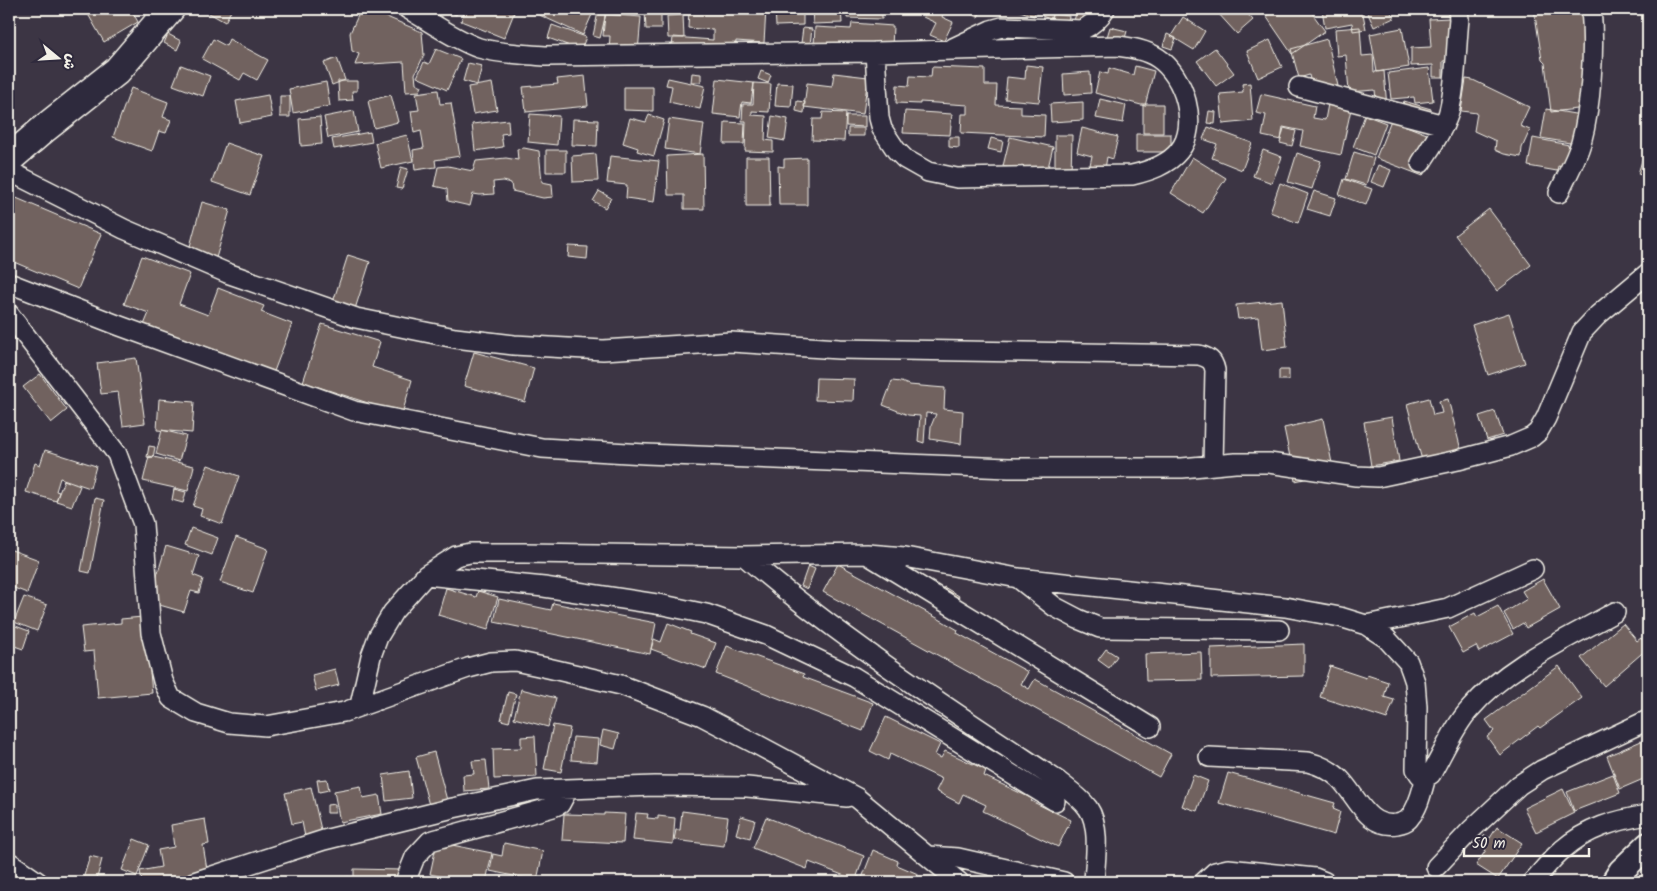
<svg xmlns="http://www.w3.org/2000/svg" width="1657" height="891" font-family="Kalam,'Playpen Sans Arabic',sans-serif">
<rect width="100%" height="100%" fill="#3c3544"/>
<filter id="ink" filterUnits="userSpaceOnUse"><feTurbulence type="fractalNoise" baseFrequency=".02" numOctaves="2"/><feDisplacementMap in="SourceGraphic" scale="10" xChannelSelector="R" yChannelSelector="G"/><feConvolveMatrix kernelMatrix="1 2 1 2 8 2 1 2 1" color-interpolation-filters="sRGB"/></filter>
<g filter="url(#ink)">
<path fill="#71625e" stroke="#f4f1e8" d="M85,9H131L138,22L104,42Z
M202,9H232L225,22Z
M361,9H368L422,32L424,55L415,74L416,83L422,86L420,91L406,92L404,62L355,65L359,54L352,51L350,33Z
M443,9H459L456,15Z
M465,9H501L514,13L504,38L461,21Z
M535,9H593L594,10L583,35L533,12Z
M638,9H661V29H646L645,11H638Z
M689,9L715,11V9H766L764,43L736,41L735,53L672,48L673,37L713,40V30L688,28Z
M775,9H803V25L776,26Z
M812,9H841L842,23L813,24Z
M847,9H882V19L847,18Z
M885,9H902V12L885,10Z
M919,9H945L942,17L953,22L944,41L930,35L936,23L923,17L926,12Z
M961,9H982L978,17Z
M1015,9H1037L1034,16Z
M1045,9H1055L1050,19L1042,16Z
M1064,9H1104L1096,30L1074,21L1076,13Z
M1220,9H1243L1253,20L1237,34L1217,12Z
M1276,9H1309L1325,31L1292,54L1266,16Z
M1322,9H1362L1366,29L1353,31L1352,23L1325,28Z
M1366,9H1389L1394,18L1374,27Z
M1534,9L1537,11V9H1584L1595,107L1551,112L1545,63L1542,60Z
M598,12L606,14L600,38L593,36Z
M605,14L641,17L638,52L609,50L610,36H603Z
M1052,14L1069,16L1068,26L1051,23Z
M683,15L684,38H668L667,16Z
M1183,17L1205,31L1194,50L1171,36Z
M1450,18L1453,60L1443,61V77H1433V65L1411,66V48L1431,47L1429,19Z
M852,23L893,26L892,48L814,45L815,27L851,29Z
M552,25L586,37L581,50L548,38Z
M1110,27L1127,31L1124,42L1107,37Z
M1360,27L1362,56L1373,55L1374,72L1384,71L1387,108L1377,109L1375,90L1349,92L1346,55L1337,56L1335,29Z
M803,28L812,29L810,44L801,43Z
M1402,28L1409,67L1377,72L1370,34Z
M168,34L181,41L177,50L164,43Z
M1167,34L1176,38L1172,49L1163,46Z
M213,39L226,46L229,39L268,60L257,80L244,73L240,80L202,59Z
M1327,39L1338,86L1313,92L1309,75L1299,78L1291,49Z
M1270,40L1282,67L1258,78L1247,51Z
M1215,48L1234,73L1216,86L1197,61Z
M436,49L461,59L447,90L417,77L424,62L429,64Z
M337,58L345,80L332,85L324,63Z
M468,63L482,66L477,85L463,81Z
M181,65L210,76L203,96L173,85Z
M1026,65L1043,67L1039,102L1005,99L1007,77L1025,79Z
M1135,66L1154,71L1145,106L1095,93L1100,72L1108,74L1109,68L1133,75Z
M932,67L985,69V85H997L996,105L1021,106V114L1045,115L1044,137L961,133L962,114H968V105L920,102V104L896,103L897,85L909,86L910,76L931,77Z
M1429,68L1433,101L1415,103L1414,97L1391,99L1388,73Z
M761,71L771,75L768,83L758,79Z
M1090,72L1091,93L1064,95L1063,74Z
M692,73L701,74V82H691Z
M834,73L868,77L863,114L804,107L807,83L832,86Z
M585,76L588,106L526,112L523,87L558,84L557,79Z
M668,78L705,86L700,109L669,102L672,86L666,85Z
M717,79L754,83L751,103L742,102L740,117L713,114Z
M1466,79L1473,80L1529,107L1520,126L1530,130L1522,148L1521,157L1504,154L1495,150L1496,141L1474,131L1477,113L1461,111Z
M338,81H357V91H352L353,100L339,101Z
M326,82L330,106L293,113L289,89Z
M492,83L497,110L473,114L468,87Z
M754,83L771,84L769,112L752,111V115L766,116L765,140L773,141V152L745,151L746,121H742L743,104H753Z
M777,83L793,84L791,107L775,106Z
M1250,83L1253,121L1223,124L1220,94L1243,92L1242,84Z
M624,87H653V111L624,110Z
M131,88L168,102L163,117L171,120L166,133L159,131L152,151L113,137Z
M438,90L440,104L451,103L460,156L435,160L436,167L415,170L413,150L424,148L421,131L414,133L411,111L419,110L416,93Z
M1261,94L1315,106L1313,118L1325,120L1328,104L1351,109L1341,155L1300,146L1303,131L1283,127L1281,140L1262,136L1266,115L1256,113Z
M268,95L272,117L240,123L236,101Z
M391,95L398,122L374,128L368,101Z
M280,96H290V117H280Z
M1100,99L1126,105L1123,123L1096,118Z
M797,101L805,102L804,113L796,111Z
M1404,101L1431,109L1428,119L1401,111Z
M1083,102V120L1051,122L1050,104Z
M1143,104H1163V133H1143Z
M1546,109L1592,117L1587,146L1541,138Z
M354,111L358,132L328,138L324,117Z
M905,111L952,114L950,135L903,133Z
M1209,111L1216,112L1215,124L1207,123Z
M823,112L846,113L844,141L812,140L813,119H822Z
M530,114L559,116L557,145L528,142Z
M649,115L664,120L654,156L637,151L638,148L623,143L630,118L646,122Z
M1365,115L1386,123L1374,155L1353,147Z
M772,116L788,119L785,141L769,138Z
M846,116H865V127L846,126Z
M320,117L322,144L301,146L299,119Z
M573,119L598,120L597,146L572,145Z
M669,119L704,124L700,154L665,149Z
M508,120L509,133L501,134L503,147L475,151L472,124Z
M1391,120L1437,138L1423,176L1376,158Z
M725,122L745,123L744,144H724Z
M1208,127L1252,143L1242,170L1212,158L1217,144L1203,139Z
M848,128H864V136H848Z
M1082,128L1118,137L1113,159L1107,157L1105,169L1090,165L1092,156L1077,152Z
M1284,128L1296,131L1292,146L1280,143Z
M370,132L372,142L334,149L332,139Z
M1136,134H1171V152H1136Z
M407,135L413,161L381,168L375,143Z
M1055,135H1072L1071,174H1055Z
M949,137H959V148L949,147Z
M1010,137L1053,147L1046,176L1003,166Z
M991,138L1003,141L1001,152L988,149Z
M1533,138L1569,145L1568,151L1582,154L1579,171L1558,166L1557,171L1528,166Z
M1648,140V177L1638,174Z
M226,143L264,156L250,195L212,182Z
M524,148L539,151L542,182L552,184L553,197L543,198L512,191L511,183L503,181L493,182L494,194L480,195L473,194L470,206L448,201L447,189L434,186L438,167L448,166L473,171L476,161L506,158L518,160L517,149Z
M546,150H566V172H546Z
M1263,150L1282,157L1272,183L1253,176Z
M1354,152L1374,158L1366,185L1346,179Z
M1297,153L1321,161L1312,189L1288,182Z
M596,154L598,181L573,182L572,156Z
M703,154L704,209H684V195H668L667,156Z
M610,156L659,161L654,202L626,198L627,185L607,183Z
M746,157H769L770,206H746Z
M1192,157L1226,178L1203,213L1171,193Z
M807,158V205H779L778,166L784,167V159Z
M1378,165L1391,170L1384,187L1371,182Z
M401,167L408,169L402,189L396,188Z
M1344,179L1372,189L1366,205L1339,195Z
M1280,183L1308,194L1298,223L1270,212Z
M599,191L611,198L605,208L593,201Z
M1314,191L1336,198L1330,216L1307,209Z
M14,197L101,234L78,289L9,260V209Z
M202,202L230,210L216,258L189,250Z
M1489,209L1531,265L1497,291L1455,235Z
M569,246L588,247L587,259L568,257Z
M348,255L370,262L355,309L333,302Z
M142,256L190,274L179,304L208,315L218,288L264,306L261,312L292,324L273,374L144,325L149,313L124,304Z
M1282,300L1287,347L1262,350L1258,317L1238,319L1236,305Z
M1509,313L1525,363L1488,375L1472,325Z
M322,324L380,342L372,367L412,380L402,414L303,382Z
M474,352L534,368L525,402L464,386Z
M136,358L145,423L123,426L118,392L101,394L97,363Z
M1279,370H1289V380H1279Z
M40,374L67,410L51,423L23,387Z
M816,378L854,379L853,401L815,400Z
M892,381L901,382L909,385L945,388L944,409L963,411L961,444L930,439L931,426L936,414L926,413L924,443L918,441L920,416L908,415L883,405Z
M1429,398L1433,415L1442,413L1439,401L1448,399L1462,454L1423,464L1407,404Z
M159,399L194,402L192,433L157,430Z
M1495,411L1503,435L1487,440L1479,416Z
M1392,417L1399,461L1371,466L1364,422Z
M1323,419L1334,473L1295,481L1284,428Z
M162,430L186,436L179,461L156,454Z
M149,446L155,447L153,458L147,457Z
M45,450L96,466L90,488L60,478L56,491L59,492L56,501L26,492L35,463L40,465Z
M149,456L194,466L188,491L143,481Z
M208,465L239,476L222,524L200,516L202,509L193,506Z
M64,480L80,486L72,506L56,501Z
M174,489L186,492L183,503L172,500Z
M95,498L104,500L90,573L81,571Z
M191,528L218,538L212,555L185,545Z
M236,537L268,549L253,593L220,582Z
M166,546L199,556L193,575L203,579L199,593L191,591L184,612L149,602Z
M9,549L39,560L27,593L9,586Z
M838,564L939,619L958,630L957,633L1028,672L1021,684L1029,689L1035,679L1171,754L1159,777L823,592Z
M808,566L815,569L807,589L801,586Z
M1543,579L1560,609L1526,628L1523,623L1513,629L1504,613L1527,599L1522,591Z
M944,587L959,596L953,607L938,599Z
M446,588L476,597L478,591L498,597L488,630L438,615Z
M24,597L47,605L37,631L14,622Z
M499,599L551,610L553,603L656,623L650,654L494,622Z
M1498,606L1513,634L1479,652L1476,646L1463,653L1449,627L1475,613L1477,617Z
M153,616L148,651L152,693L98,698L94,651L84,652L81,627L121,623V619Z
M668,623L691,632L690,634L716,643L706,669L651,649L654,639L661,642Z
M1623,624L1637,641L1641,638L1648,648L1604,686L1581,658Z
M13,625L29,631L23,649L9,644V636Z
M1304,644V676L1211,678V648Z
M727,646L804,674L803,677L873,703L863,731L716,674Z
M1106,649L1117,656L1109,668L1098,660Z
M1201,652L1202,680L1146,681L1145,654Z
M1330,666L1366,678L1367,675L1388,682L1384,697L1394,700L1387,719L1320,697Z
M1559,666L1582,698L1540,728L1538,726L1500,755L1487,737L1494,731L1486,720Z
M335,669L339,685L316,691L312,675Z
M521,689L556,698L548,727L514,718Z
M508,692L516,694L509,722L501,720Z
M886,717L940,744L935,755L941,758L945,751L986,770L984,776L1033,799L1031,801L1071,820L1058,847L983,811L986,805L963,794L959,803L936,791L942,779L890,754L888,760L870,751Z
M553,725L570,728L561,772L544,769Z
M603,730L619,734L615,749L600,745Z
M535,736L537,777L494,779L493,749L521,748V737Z
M573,737L599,739L597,762L571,760Z
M1648,738V777L1620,789L1607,756Z
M434,752L448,804L430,809L416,757Z
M486,760L489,789L464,791L463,775L474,774L472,761Z
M409,771L412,798L386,801L383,775Z
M1228,773L1335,803L1333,809L1340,812L1334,835L1219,803Z
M1613,774L1620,793L1574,811L1567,792Z
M1193,775L1208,781L1197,811L1182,806Z
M327,779L329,790L319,792L317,780Z
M361,786L363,798L379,795L382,814L340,822L334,791Z
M311,787L322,834L305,837L302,822L292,824L285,793Z
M1563,789L1574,813L1536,832L1524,808Z
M335,804V813H327V805Z
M682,811L728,817L724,846L674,840L676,830H680Z
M604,813L625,814L623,843L562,840L564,814L604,815Z
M636,813L648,814L647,818L658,819V816L675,818L673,844L633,840Z
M741,816L755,820L750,838L736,834Z
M766,817L864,856L857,876L862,878L873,850L898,861L897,865L918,874L915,882H849L850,878L809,862L807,869L753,848Z
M205,819L209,844L203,845L208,876L174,882H142L140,871L161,867L158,850L174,847L171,825Z
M1497,827L1522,843L1498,879L1476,865L1486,850L1478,845L1484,835L1490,838Z
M134,839L149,845L137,876L122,870Z
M437,842L492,853L486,882H467L430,874Z
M504,843L543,851L537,881L490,871L493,854L502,856Z
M90,856L102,859L96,882L83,879Z
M354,869L401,870V882H354Z
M349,877V882H311Z"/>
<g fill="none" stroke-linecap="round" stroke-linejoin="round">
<g stroke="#f4f1e8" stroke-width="22">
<path id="minor" d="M408,9C431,22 454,39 479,48C500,54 524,54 545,56L875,52L1118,46C1132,48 1146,50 1158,58C1184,75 1200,126 1179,151C1168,165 1149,171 1132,175L957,178L928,172L905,159L896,150L882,129L879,118L875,52
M953,48L991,30L1002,27L1082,30C1092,25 1099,19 1105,9
M1299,87L1444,125
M1421,163C1431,147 1442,132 1448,115C1456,90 1456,46 1459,19L1458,9
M9,171L124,229L227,273L356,318L455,338L514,345L603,350L731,342L839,349L1199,355C1209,358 1213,360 1215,370L1213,465
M1559,193C1566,177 1576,160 1581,143C1591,107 1595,47 1591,9
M9,283L120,326L354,411L542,448L645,454L1009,468H1182L1235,463H1269L1356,476L1378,477L1458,460L1511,446L1532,437L1538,432L1546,418L1582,332L1598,315L1648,273
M9,314L117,454L143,524L151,633L163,681L171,698L196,713L229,723L266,726L344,712L468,668L491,662L515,661L548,668L621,685L702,716L758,745L857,798L959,882
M744,556C842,640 951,710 1058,781C1068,789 1080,797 1088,808C1101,827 1095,860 1094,882
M870,556L1150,727
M426,575L544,587L663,605L706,614L766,635L854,677L1055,801
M1018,578L1055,607L1078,619L1100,628L1279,630
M1366,625L1448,608L1533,569
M360,705L371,656L378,637L393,612L426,575L456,556L470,553H524L744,556L867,554L905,557L1018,578L1285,607L1340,617L1366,625L1386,638L1408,662L1412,673L1415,682L1417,707L1416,769L1420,775L1426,777L1431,774C1442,755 1455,725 1470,709C1508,665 1565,640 1615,612
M1209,757L1308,762C1320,765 1330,770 1339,778C1357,795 1366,829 1397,824C1402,823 1407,822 1410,817C1419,807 1422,790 1426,777
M928,856L958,858L1064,882
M9,862L38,882
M1436,867L1471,830L1519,785L1542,770L1648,720
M194,882L324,840L453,808L537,790L655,786L747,787L847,797
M405,882L415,857L430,841L553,807L560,804L568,789
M1204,882L1215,872L1228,869L1315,878L1325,882
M1532,882C1542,872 1551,859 1562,850C1587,828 1616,820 1648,815"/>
</g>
<g stroke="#f4f1e8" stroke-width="28">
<path id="tertiary" d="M1614,882L1621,871L1648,845"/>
</g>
<g stroke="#f4f1e8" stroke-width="31">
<path id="secondary" d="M9,159L45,128L117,71L170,9"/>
</g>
<use href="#minor" stroke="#2f2a3d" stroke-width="19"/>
<use href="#tertiary" stroke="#2f2a3d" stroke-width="24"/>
<use href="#secondary" stroke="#2f2a3d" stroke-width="28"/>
</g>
</g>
<rect width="1657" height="891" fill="none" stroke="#2f2a3d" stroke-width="30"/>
<rect x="15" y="15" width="1627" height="861" fill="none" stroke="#f4f1e8" stroke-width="2" filter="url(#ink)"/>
<g transform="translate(58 58) rotate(108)" stroke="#2f2a3d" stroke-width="4" paint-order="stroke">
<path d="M0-4L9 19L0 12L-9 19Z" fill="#f4f1e8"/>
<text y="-8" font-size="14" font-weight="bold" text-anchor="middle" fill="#f4f1e8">ش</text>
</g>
<path d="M1464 848v8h125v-8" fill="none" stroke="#f4f1e8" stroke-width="2.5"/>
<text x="1472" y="848" font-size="15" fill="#f4f1e8" stroke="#2f2a3d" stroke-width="4" paint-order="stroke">50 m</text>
</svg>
